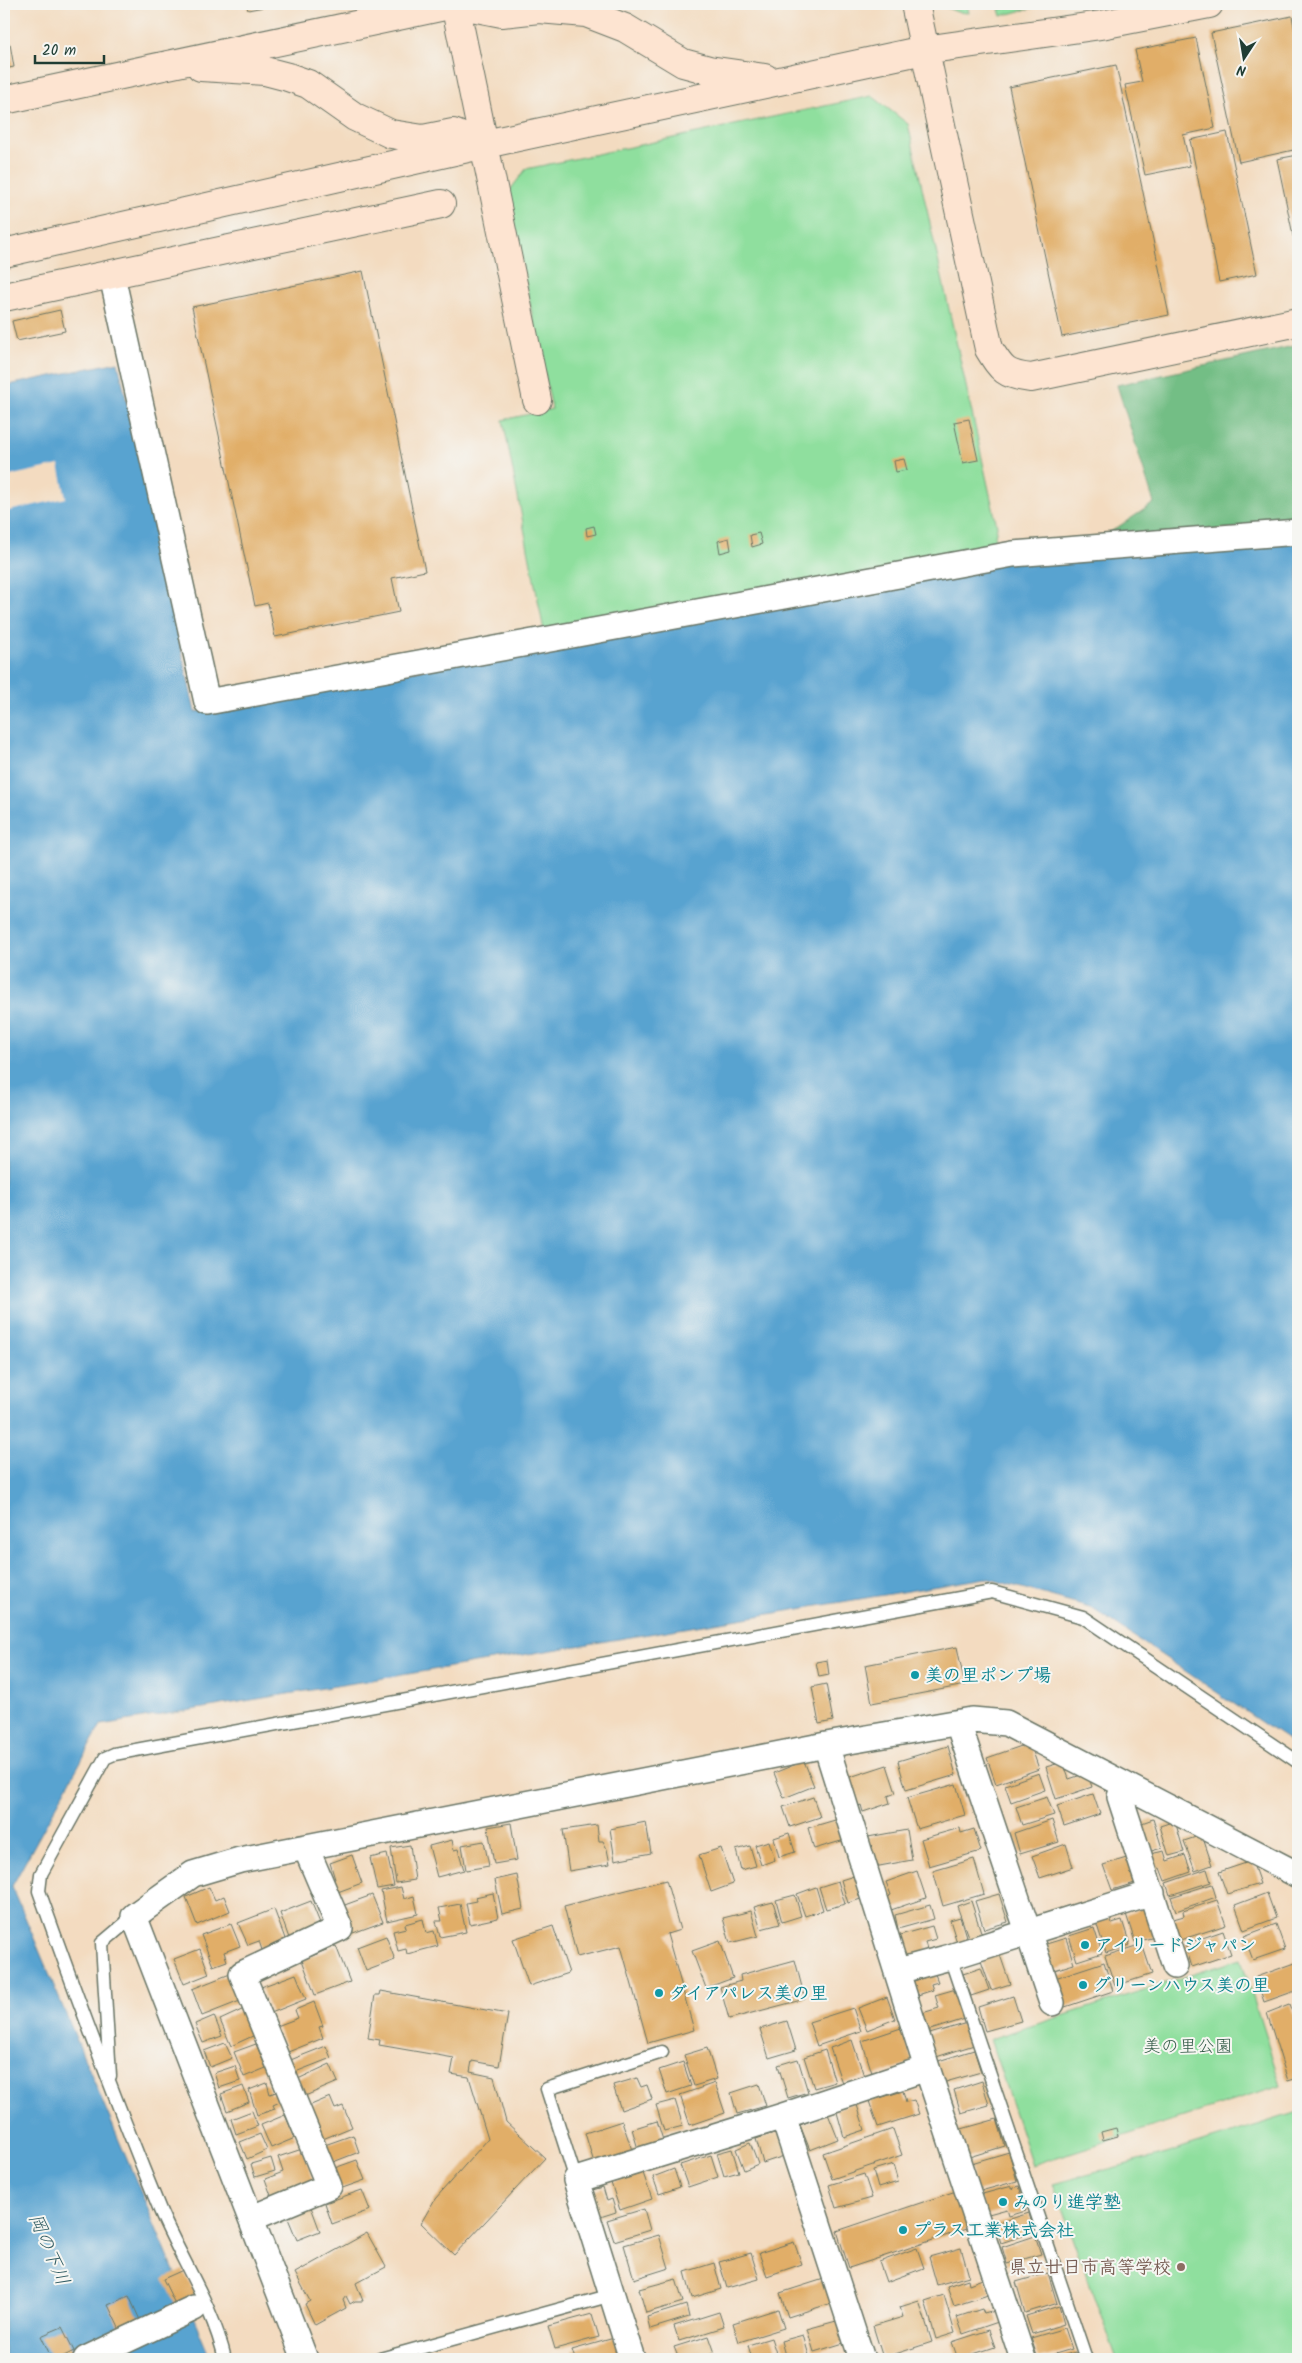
<svg xmlns="http://www.w3.org/2000/svg" width="1302" height="2363" font-family="Kalam,'Klee One',sans-serif">
<rect width="100%" height="100%" fill="#f6f6f2"/>
<filter id="ink" filterUnits="userSpaceOnUse"><feTurbulence type="fractalNoise" baseFrequency=".02" numOctaves="2"/><feDisplacementMap in="SourceGraphic" scale="10" xChannelSelector="R" yChannelSelector="G"/><feConvolveMatrix kernelMatrix="1 2 1 2 8 2 1 2 1" color-interpolation-filters="sRGB"/></filter>
<filter id="wash" filterUnits="userSpaceOnUse"><feTurbulence type="fractalNoise" baseFrequency=".0096" numOctaves="4" result="noise"/><feDisplacementMap in="SourceGraphic" scale="20" xChannelSelector="R" yChannelSelector="G"/><feGaussianBlur stdDeviation="1.12" result="paint"/><feColorMatrix in="noise" values="0 0 0 0 0 0 0 0 0 0 0 0 0 0 0 0 0 1.4 0 .05"/><feComposite in="paint" operator="in"/></filter>
<g filter="url(#wash)">
<rect width="100%" height="100%" fill="#f3dbc0"/>
<path fill="#8fdf9e" stroke="#578e69" d="M938,4H967L969,13L957,12Z
M1020,4H1047L1001,16L999,9Z
M872,96L908,124L997,526L992,552L545,636L503,420L552,409L507,194L526,169Z
M1241,1959L1281,2086L1032,2165L990,2039Z
M1298,2112V2359H1117L1053,2184L1165,2154Z"/>
<path fill="#73be85" stroke="#497e5c" d="M1298,345V523L1100,539L1154,503L1117,385Z"/>
<path fill="#58a3d0" stroke="#3c7082" d="M118,362L195,712L1004,560L1298,538V1747L1090,1607L986,1578L101,1725L12,1886L211,2359H4V386Z"/>
<path fill="#f3dbc0" d="M59,465L66,498L4,512V477Z"/>
<g id="blocks">
<path fill="#e1ae68" d="M246,4H274V5L248,10Z
M1292,16L1298,47V149L1239,162L1211,33Z
M1196,38L1215,128L1183,135L1190,166L1145,175L1125,85L1142,82L1135,50Z
M10,44L14,67L4,69V45Z
M1116,65L1169,315L1062,337L1009,87Z
M1227,132L1257,274L1219,282L1190,140Z
M1298,155V253L1297,254L1277,159Z
M363,271L425,571L392,578L399,612L275,637L268,603L255,606L192,307Z
M60,310L65,331L17,341L12,321Z
M969,419L978,460L963,463L954,422Z
M904,459L907,470L896,472L894,461Z
M594,526L596,534L587,536L586,528Z
M759,533L762,544L752,547L750,535Z
M729,538L731,550L720,553L718,541Z
M957,1647L965,1685L872,1703L865,1665Z
M827,1660L829,1675L819,1677L816,1662Z
M826,1684L833,1721L819,1724L812,1687Z
M1030,1743L1039,1769L996,1784L987,1758Z
M948,1746L956,1775L906,1790L898,1761Z
M804,1761L814,1786L784,1798L774,1773Z
M1063,1762L1069,1779L1087,1773L1092,1787L1056,1799L1046,1767Z
M887,1765L896,1793L888,1796L890,1803L863,1812L861,1805L856,1807L847,1778Z
M1039,1773L1045,1790L1011,1802L1005,1785Z
M956,1784L965,1815L917,1829L907,1798Z
M1093,1794L1100,1814L1064,1826L1057,1806Z
M813,1797L820,1817L790,1827L783,1807Z
M1047,1797L1054,1815L1022,1825L1016,1807Z
M842,1818L848,1839L814,1849L808,1828Z
M1153,1819L1162,1848L1148,1852L1139,1824Z
M1052,1820L1059,1842L1020,1854L1014,1833Z
M1175,1821L1184,1852L1169,1856L1160,1826Z
M646,1822L651,1853L615,1860L610,1829Z
M511,1823L517,1860L494,1864L488,1827Z
M597,1825L599,1841H603L607,1849L610,1864L569,1871L563,1830Z
M960,1828L961,1833L974,1829L981,1851L929,1866L921,1839Z
M907,1830L912,1860L874,1867L868,1837Z
M789,1833L795,1852L779,1857L774,1838Z
M1202,1835L1212,1865L1195,1871L1184,1841Z
M452,1840L454,1850L458,1849L464,1870L437,1877L429,1846Z
M484,1841L489,1866L466,1870L462,1845Z
M769,1841L775,1860L761,1865L755,1845Z
M1066,1844L1073,1867L1040,1878L1032,1856Z
M410,1845L415,1880L396,1883L391,1848Z
M750,1846L756,1866L741,1870L736,1850Z
M721,1848L733,1884L711,1892L699,1855Z
M1164,1851L1167,1861L1185,1855L1191,1872L1165,1881L1160,1868L1154,1869L1150,1854Z
M387,1854L394,1886L377,1889L370,1858Z
M352,1855L362,1883L335,1893L330,1881L335,1879L330,1863Z
M1130,1857L1138,1882L1112,1890L1103,1865Z
M974,1859L984,1894L943,1906L933,1871Z
M1252,1861L1260,1884L1227,1894L1219,1872Z
M1207,1869L1211,1882L1170,1895L1166,1883Z
M917,1871L926,1898L891,1910L887,1897L891,1895L886,1882Z
M517,1875L523,1909L502,1914L495,1880Z
M857,1875L864,1898L848,1903L841,1880Z
M666,1880L680,1930L667,1934L694,2030L648,2043L621,1946L577,1957L564,1906Z
M838,1881L845,1904L826,1909L819,1887Z
M1212,1884L1216,1897L1176,1911L1171,1897Z
M209,1887L215,1900L224,1896L230,1911L197,1925L186,1897Z
M401,1887L404,1899L414,1896L418,1914L387,1921L381,1891Z
M816,1887L823,1910L805,1916L797,1894Z
M493,1893L498,1918L470,1924L466,1903L476,1901L475,1897Z
M1267,1893L1276,1918L1244,1930L1235,1905Z
M999,1894L1008,1922L984,1929L975,1901Z
M372,1895L383,1922L353,1933L342,1906Z
M795,1895L801,1916L782,1922L776,1900Z
M1217,1900L1226,1925L1177,1941L1170,1920L1184,1916L1183,1911Z
M311,1901L322,1928L290,1941L280,1913Z
M971,1901L983,1938L970,1942L957,1906Z
M773,1902L780,1924L761,1929L754,1907Z
M460,1904L466,1932L440,1937L436,1921H442L439,1908Z
M930,1905L934,1919L898,1929L895,1915Z
M1146,1907L1155,1937L1135,1942L1126,1914Z
M274,1909L287,1944L263,1953L259,1941L248,1945L238,1923Z
M751,1911L758,1936L730,1943L723,1918Z
M960,1917L968,1943L958,1946L950,1920Z
M1110,1918L1112,1923L1122,1920L1130,1945L1106,1953L1096,1922Z
M423,1919L426,1933L434,1931L438,1946L407,1954L406,1949L398,1951L393,1931L406,1928L405,1924Z
M231,1924L240,1946L224,1952L227,1961L213,1966L201,1935Z
M1276,1924L1285,1949L1253,1960L1244,1936Z
M553,1926L569,1973L529,1986L513,1939Z
M932,1926L936,1939L925,1942L928,1953L904,1960L896,1936Z
M1094,1928L1102,1953L1077,1961L1069,1936Z
M1223,1931L1231,1954L1192,1967L1185,1944Z
M386,1936L395,1960L366,1971L357,1947Z
M1066,1938L1074,1964L1051,1971L1043,1945Z
M720,1941L733,1978L706,1988L692,1951Z
M1142,1944L1152,1974L1115,1986L1105,1956Z
M336,1946L350,1982L315,1995L302,1960Z
M200,1949L209,1974L184,1984L174,1959Z
M999,1952L1010,1984L991,1990L980,1958Z
M795,1960L805,1999L729,2019L720,1987L741,1981L740,1975Z
M1104,1962L1113,1991L1062,2008L1052,1979Z
M1298,1962V1990L1264,2002L1256,1977Z
M981,1968L989,1990L971,1996L963,1974Z
M230,1974L240,2001L202,2016L192,1989Z
M296,1974L306,1999L271,2013L261,1987Z
M935,1974L938,1982L931,1984L933,1990L915,1996L911,1982Z
M956,1989L965,2019L924,2032L919,2014L939,2008L935,1995Z
M381,1991L508,2014L499,2066L472,2061L470,2072L494,2077L506,2122L545,2158L454,2255L421,2223L435,2199L488,2139L469,2077L451,2074L454,2058L379,2045L380,2040L368,2038L375,1995H380Z
M1013,1996L1021,2021L985,2031L978,2007Z
M887,1997L895,2019L867,2030L858,2008Z
M314,2002L323,2026L319,2027L323,2038L288,2052L277,2026L298,2018L295,2010Z
M1290,2004L1298,2026V2078L1288,2081L1267,2013Z
M853,2008L861,2031L817,2046L809,2022Z
M244,2009L255,2035L231,2046L220,2020Z
M214,2016L222,2036L203,2043L195,2024Z
M787,2021L796,2050L769,2058L760,2029Z
M968,2023L974,2045L933,2058L926,2035Z
M901,2028L913,2062L873,2076L862,2041Z
M852,2040L864,2076L842,2083L830,2048Z
M225,2043L232,2058L210,2067L204,2051Z
M256,2044L266,2068L244,2077L234,2052Z
M326,2046L331,2058L293,2073L288,2061Z
M707,2048L717,2079L694,2086L684,2055Z
M825,2050L835,2082L814,2088L804,2057Z
M974,2050L981,2072L942,2083L935,2062Z
M798,2059L808,2092L788,2098L778,2065Z
M683,2062L691,2086L667,2094L659,2070Z
M330,2064L338,2082L305,2096L298,2079Z
M235,2066L240,2081L219,2088L214,2073Z
M637,2078L641,2087L647,2085L652,2099L621,2110L613,2085Z
M982,2081L989,2105L961,2113L954,2090Z
M267,2083L270,2094L279,2091L282,2101L273,2105L275,2109L257,2115L249,2090Z
M715,2083L725,2113L690,2125L680,2095Z
M759,2084L766,2106L737,2114L731,2093Z
M243,2086L249,2102L227,2111L221,2094Z
M903,2091L906,2102L914,2100L919,2114L878,2127L869,2101Z
M330,2097L335,2109L343,2106L352,2127L318,2141L304,2108Z
M675,2100L683,2126L664,2131L656,2105Z
M856,2102L865,2130L844,2137L836,2109Z
M252,2111L258,2126L236,2134L231,2119Z
M828,2114L838,2139L810,2150L800,2125Z
M285,2115L295,2138L271,2148L261,2125Z
M997,2119L1005,2146L966,2158L958,2130Z
M622,2121L633,2153L595,2166L585,2133Z
M657,2121L663,2140L638,2149L632,2129Z
M1116,2128L1118,2136L1103,2140L1101,2132Z
M893,2129L902,2155L832,2179L823,2153Z
M780,2131L787,2155L763,2163L756,2139Z
M260,2134L267,2150L247,2159L240,2142Z
M353,2135L359,2152L328,2164L322,2146Z
M750,2143L758,2164L744,2170L736,2149Z
M302,2149L314,2182L273,2201L265,2179L283,2172L278,2157Z
M732,2149L739,2172L724,2176L717,2153Z
M1009,2152L1017,2181L977,2192L968,2164Z
M711,2155L718,2177L688,2187L680,2165Z
M271,2158L275,2171L255,2177L251,2164Z
M357,2160L365,2180L337,2190L329,2170Z
M893,2164L898,2182L878,2188L873,2170Z
M674,2169L680,2187L659,2194L653,2177Z
M643,2173L652,2199L620,2210L611,2183Z
M864,2174L872,2198L836,2208L829,2185Z
M1012,2186V2189L1019,2186L1026,2211L1009,2216L1007,2209L985,2215L979,2195Z
M603,2187L607,2201L612,2199L616,2212L594,2219L586,2192Z
M362,2190L370,2210L332,2224L325,2203Z
M956,2191L969,2228L849,2268L837,2231Z
M311,2207L320,2231L297,2240L287,2216Z
M644,2209L650,2230L614,2241L607,2220Z
M1029,2213L1034,2232L1001,2243L995,2224Z
M367,2233L386,2267L356,2283L363,2301H355L350,2304L346,2296L343,2300L346,2308L315,2325L305,2304L310,2301L295,2273Z
M659,2235L669,2268L634,2279L624,2245Z
M1035,2236L1041,2254L1007,2264L1002,2247Z
M794,2242L802,2264L767,2276L759,2253Z
M917,2248L924,2268L886,2282L879,2262Z
M961,2248L969,2276L937,2285L929,2257Z
M751,2253L759,2279L727,2288L719,2262Z
M714,2263L721,2289L692,2298L685,2272Z
M183,2270L195,2294L175,2304L163,2279Z
M1048,2273L1057,2303L1025,2313L1016,2282Z
M827,2278L835,2302L788,2317L780,2293Z
M985,2278L991,2294L954,2306L947,2286L968,2279L969,2284Z
M676,2279L683,2302L646,2313L639,2289Z
M944,2295L955,2333L936,2339L925,2301Z
M129,2296L140,2320L120,2330L108,2305Z
M919,2301L932,2342L883,2358L873,2326L903,2317L900,2307Z
M686,2305L689,2317L650,2329L647,2317Z
M1059,2306L1064,2324L1032,2334L1026,2316Z
M778,2309L784,2328L739,2342L733,2323Z
M982,2309L984,2314L995,2311L998,2322L963,2334L957,2317Z
M719,2312L724,2327L679,2341L674,2326Z
M592,2314L599,2337L555,2349L548,2326Z
M840,2320L847,2342L814,2352L807,2329Z
M62,2327L74,2351L58,2359H52L41,2336Z
M1065,2328L1072,2349L1038,2359L1031,2338Z
M989,2330L995,2347L958,2359L952,2342Z
M803,2335L810,2359H786L781,2341Z
M709,2336L715,2353L695,2359H679L674,2347Z
M614,2338L621,2359H575L572,2350Z
M771,2338L778,2359H752L748,2345Z
M1075,2352L1077,2359H1052Z"/>
</g>
</g>
<g filter="url(#ink)">
<use href="#blocks" fill-opacity="0" stroke="#697465" stroke-width="1"/>
<g fill="none" stroke-linecap="round" stroke-linejoin="round">
<g stroke="#697465" stroke-width="15">
<path id="lane" d="M950,1957L1086,2359
M110,2076L102,1943L134,1916
M576,2180L547,2089L662,2052
M225,2359C213,2306 181,2260 160,2210C117,2105 77,1998 39,1891L41,1874L105,1758L114,1754L992,1592L1083,1617L1298,1762
M380,2359L612,2295"/>
</g>
<g stroke="#697465" stroke-width="28">
<path id="street" d="M112,276L207,702L1013,554L1298,532
M958,1723L1052,2003
M826,1745L927,2068L1023,2359
M1124,1786L1120,1797L1175,1966
M898,1971L950,1957L1152,1893
M783,2116L862,2359
M252,2218L329,2186L242,1974L340,1928L306,1848
M86,2359L194,2308
M305,2359L134,1916L193,1874L240,1860L826,1745L972,1720L1006,1723L1298,1875
M632,2359L576,2180L783,2116L927,2068"/>
</g>
<g stroke="#697465" stroke-width="30">
<path id="secondary" d="M455,4L537,400
M456,4L502,13L539,9L586,13L625,28L683,63L709,70L765,78
M915,4L989,349C1002,370 1005,375 1031,378L1298,322
M201,67L265,71L288,77L308,84L355,117L391,134L423,139L453,133L458,135
M4,100L454,4
M4,253L485,144L924,50L1101,25L1209,4
M4,297L441,204"/>
</g>
<use href="#lane" stroke="#fff" stroke-width="12"/>
<use href="#street" stroke="#fff" stroke-width="25"/>
<use href="#secondary" stroke="#fde4d1" stroke-width="28"/>
</g>
</g>
<g fill="#0f9aa8" stroke="#f6f6f2" stroke-width="2">
<circle cx="915" cy="1675" r="5"/>
<circle cx="1085" cy="1945" r="5"/>
<circle cx="1083" cy="1985" r="5"/>
<circle cx="659" cy="1993" r="5"/>
<circle cx="1003" cy="2202" r="5"/>
<circle cx="903" cy="2230" r="5"/>
</g>
<circle fill="#8d6e63" stroke="#f6f6f2" stroke-width="2" cx="1181" cy="2267" r="5"/>
<g text-anchor="middle" stroke-width="4" stroke-linejoin="round" paint-order="stroke">
<g font-size="18" font-weight="bold" fill="#0d838f" stroke="#f6f6f2" text-anchor="start">
<text x="925" y="1681">美の里ポンプ場</text>
<text x="1095" y="1951">アイリードジャパン</text>
<text x="1093" y="1991">グリーンハウス美の里</text>
<text x="669" y="1999">ダイアパレス美の里</text>
<text x="1013" y="2208">みのり進学塾</text>
<text x="913" y="2236">プラス工業株式会社</text>
</g>
<g font-size="18" fill="#355d49" stroke="#f6f6f2">
<text x="1188" y="2052">美の里公園</text>
</g>
<g font-size="18" font-weight="bold" fill="#785e54" stroke="#f6f6f2" text-anchor="end">
<text x="1171" y="2273">県立廿日市高等学校</text>
</g>
<g font-size="19" font-style="italic" fill="#305c63" stroke="#f6f6f2">
<text transform="translate(50 2249) rotate(67)" y="7">岡の下川</text>
</g>
</g>
<rect width="1302" height="2363" fill="none" stroke="#f6f6f2" stroke-width="20"/>
<g transform="translate(1244 58) rotate(192)" stroke="#f6f6f2" stroke-width="4" paint-order="stroke">
<path d="M0-4L9 19L0 12L-9 19Z" fill="#1f3d34"/>
<text y="-8" font-size="14" font-weight="bold" text-anchor="middle" fill="#1f3d34">N</text>
</g>
<path d="M35 55v8h69v-8" fill="none" stroke="#1f3d34" stroke-width="2.5"/>
<text x="42" y="55" font-size="15" fill="#1f3d34" stroke="#f6f6f2" stroke-width="4" paint-order="stroke">20 m</text>
</svg>
